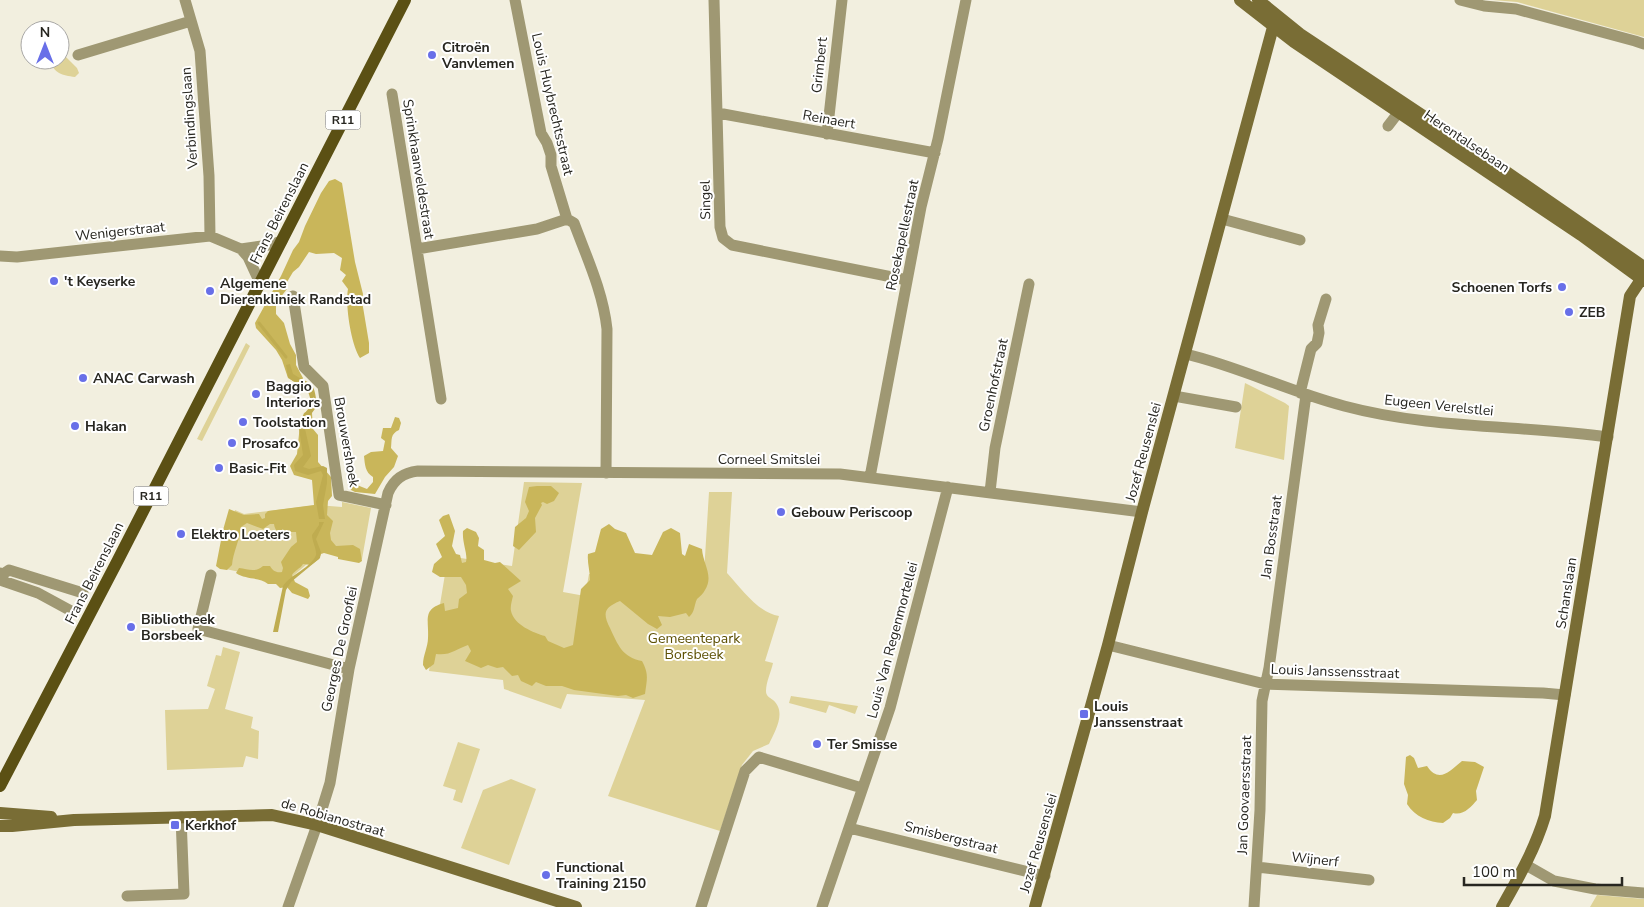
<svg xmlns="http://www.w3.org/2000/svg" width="1644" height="907" font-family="'Nunito Sans',sans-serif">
<rect width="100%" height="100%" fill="#f2efdf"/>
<path fill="#ded297" d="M1493,0H1644V37L1517,2Z
M60,55H64L77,68L79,73L75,77C62,75 54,74 50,60H60Z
M246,343L250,346L202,441L197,439Z
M1245,383L1285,403L1289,406L1284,460L1235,448Z
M524,482L582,483L563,592L585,596L589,574L704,573L709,492H732L727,573C742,589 757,612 779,616L765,661L773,663C771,672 766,682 766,691C766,696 769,697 773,700C787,712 775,731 769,744L753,751L742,765L720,831L608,796L645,700L567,694L561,709L504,689L503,680L429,671L448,556L512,566Z
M342,502L371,508L362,559L321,552L286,582L221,568L235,510L244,514L317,505L342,507Z
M223,647L240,652L225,709L253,717L251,728L259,731L258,759L246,756L243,767L167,770L165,710L208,709L215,689L207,686L216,655L221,656Z
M791,696L858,706L855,714L829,705L826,713L789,703Z
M458,742L480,749L462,803L453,800L456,790L443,786Z
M511,779L536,789L509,865L461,848L483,790Z
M1597,895L1644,899V907H1590Z"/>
<path fill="#c9b65a" d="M335,179L342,183L355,262L363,294L362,301L369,343V353L360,358C351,344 345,305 348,289L342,281L346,275L340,270L342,258L334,253L316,254L309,252L299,267L293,272L287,282V289L276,303V314L284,323L290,344L296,355V365L303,378L301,382L296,383L288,378L282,360L276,350L256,328L255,323L281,276L293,250L299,242L305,226L321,193L329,181Z
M308,411L312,413L313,429L318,435V462L331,477L332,496L328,501L327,515L333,521L330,533L331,540L336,546L353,545L360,549L362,561L359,563L338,559V557L324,553L321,554L319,559L311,565L303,564C300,569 295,570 292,575L295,582L308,589L310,596L308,599L292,593L287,587L280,588L276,584H268C260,577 246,580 236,573L239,568C248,569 255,573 263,566H270C273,571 276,573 282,572L283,568L281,562L291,547L297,542L296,532H291L288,535C280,535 275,532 274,524H270L263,529L247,523L241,527C240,540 233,552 232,565L227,570L220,569L216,566L223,530L229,509L244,515L259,514L262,519L265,518V514L268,511L314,505L312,480L294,475L290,466L297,454L300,424L304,413Z
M395,417L399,418L401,423L399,430C390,434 392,440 391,448L398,456L394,467L385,477L375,494L355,492L349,489V483L356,482L357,485L367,489L373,482V477C365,472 365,465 364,456L371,452L383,451L385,441L381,438L383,428H391Z
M537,486H551L559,493L554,501L547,504L543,502L541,503L542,505L535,518L536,532L519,550L513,546L515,527L526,518L529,511L525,502L529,487Z
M449,514L455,531L452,546L456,554L460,555L462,563L466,562C468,554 462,543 463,531L467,528L476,532L479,538L478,546L484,550V560L495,563L500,562L521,581L508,589L513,596C512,600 510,607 511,611C514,625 534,633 545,636L548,641L564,648L573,645L581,589L590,580C590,570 587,563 588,554L595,552L601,529L609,524L615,529L626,533L635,553L652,555L663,532L671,528L680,533L682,554L685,556L689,544L702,549C703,564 714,576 705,590C703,594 700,596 697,599C694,605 695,612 689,617L686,613L670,617L658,616L662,625L657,629L648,624L620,601C603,608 603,614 610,628C618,645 622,657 642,661C649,674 647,679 645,694L633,698L626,695L618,696L574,690L562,686H546L536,682L532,686L521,681L518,675L512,676L503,667L497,668L488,665L481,668L465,661L471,651L468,645C456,649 450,656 436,654L434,664L426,670L423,665C423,655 428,647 428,638C429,620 422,609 444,603L445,611L458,608L459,599L467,593L466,585L461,577H440L432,572L434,564L442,557L436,544L445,536L439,520L443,516Z
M1410,755L1414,758L1418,768L1427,766C1439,784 1450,771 1462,761L1475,762L1484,767L1476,791L1477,800C1471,807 1463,816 1453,813L1450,818L1443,823C1429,822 1415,817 1407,804L1408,795L1404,784L1406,757Z"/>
<path fill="#bfac50" d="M290,364L293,374C312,386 314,379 317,406L304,424L311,456L303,467L309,469L323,466L327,468V483L323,505L325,519H319L316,502L323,475L321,471L308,475L295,471L294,465L303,455L298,422L312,404L306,385L293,381L288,377L286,365Z
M319,522H324L316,539L321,552L320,558L291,582L286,590L278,632H273L283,586C290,575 312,567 316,555C317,550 312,541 312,535L319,525Z"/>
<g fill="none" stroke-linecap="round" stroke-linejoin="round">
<path stroke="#bfac50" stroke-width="3" d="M259,323L286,357"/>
<path stroke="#9f9873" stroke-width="11" d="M185,0L200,51L209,176L210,236
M515,0L541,133L547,143L551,155V166L567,219L574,223C587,258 603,292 607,329L606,473
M714,0L720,227L723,238L732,245L907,280
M1460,0L1484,6L1516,9L1635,41L1644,44
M78,55L191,21
M392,94L441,399
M718,113L935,153
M1388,126L1398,113
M827,134L842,0
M1222,219L1300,240
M241,249L248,257L260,283
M417,249L537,229L567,219
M0,256L17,257L210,236L241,249L269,245L282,241
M293,296L304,367L323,386L339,495L386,505
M1186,354C1240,367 1290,392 1344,406C1430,429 1520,425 1608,437
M1300,393L1311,349L1317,343L1319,333L1318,325L1326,299
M1174,396L1236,407
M870,477L921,207L938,139L966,0
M990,492L995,448L1029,284
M0,573L3,574L9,570L83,593
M3,574V581L38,593L73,612
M211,575L198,629L349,669
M1108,645L1265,684L1543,693L1565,695
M849,828L1045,876
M1526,865L1554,881L1595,889L1644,893
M1257,867L1369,880
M127,896L184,894L181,817
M288,907L317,825L330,783L349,669L388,493C394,479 403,473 418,471L840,474L1142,512
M701,907L745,771L759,757L862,788
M822,907L890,708L948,487
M1254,907L1260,810L1262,701L1269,668L1306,395"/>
<path stroke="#796d35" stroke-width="12" d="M1240,0L1294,42L1581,235L1644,281
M1258,0L1300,34L1476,151L1644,267
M0,813L51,817
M0,826H12L74,820L272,815L317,825L576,907
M1035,907L1108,645L1142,512L1273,27L1266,6
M1502,907C1519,877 1535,849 1545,816L1630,296L1644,275"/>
<path stroke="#5b5014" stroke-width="12" d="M0,786L118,560L405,0"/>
</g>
<g fill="#686fe8" stroke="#fff" stroke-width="2">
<circle cx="432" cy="55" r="5"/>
<circle cx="54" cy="281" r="5"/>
<circle cx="1562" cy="287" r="5"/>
<circle cx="210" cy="291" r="5"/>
<circle cx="1569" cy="312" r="5"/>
<circle cx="83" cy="378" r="5"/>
<circle cx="256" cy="394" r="5"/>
<circle cx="243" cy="422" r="5"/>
<circle cx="75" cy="426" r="5"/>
<circle cx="232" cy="443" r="5"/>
<circle cx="219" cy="468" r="5"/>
<circle cx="781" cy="512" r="5"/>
<circle cx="181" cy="534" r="5"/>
<circle cx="131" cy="627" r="5"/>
<rect x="1079" y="709" width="10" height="10" rx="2.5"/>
<circle cx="817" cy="744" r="5"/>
<rect x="170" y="820" width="10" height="10" rx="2.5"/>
<circle cx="546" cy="875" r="5"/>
</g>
<g text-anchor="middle" stroke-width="4" stroke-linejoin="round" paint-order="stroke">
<g fill="#fff" stroke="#686763" stroke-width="1">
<rect x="325.5" y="110.5" width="35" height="19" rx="4"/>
<rect x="133.5" y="486.5" width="35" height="19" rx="4"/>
</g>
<g font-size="12" font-weight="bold" fill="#272620">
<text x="343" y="124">R11</text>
<text x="151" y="500">R11</text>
</g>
<g font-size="14" font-weight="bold" fill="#272620" stroke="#fff" text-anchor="start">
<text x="442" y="52">Citroën<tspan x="442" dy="16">Vanvlemen</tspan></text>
<text x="64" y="286">'t Keyserke</text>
<text x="220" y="288">Algemene<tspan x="220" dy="16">Dierenkliniek Randstad</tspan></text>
<text x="1552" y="292" text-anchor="end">Schoenen Torfs</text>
<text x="1579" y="317">ZEB</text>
<text x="93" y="383">ANAC Carwash</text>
<text x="266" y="391">Baggio<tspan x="266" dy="16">Interiors</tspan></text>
<text x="253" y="427">Toolstation</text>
<text x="85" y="431">Hakan</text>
<text x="242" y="448">Prosafco</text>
<text x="229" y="473">Basic-Fit</text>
<text x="791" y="517">Gebouw Periscoop</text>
<text x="191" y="539">Elektro Loeters</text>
<text x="141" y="624">Bibliotheek<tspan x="141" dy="16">Borsbeek</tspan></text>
<text x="1094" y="711">Louis<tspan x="1094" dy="16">Janssenstraat</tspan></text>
<text x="827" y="749">Ter Smisse</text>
<text x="185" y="830">Kerkhof</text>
<text x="556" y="872">Functional<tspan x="556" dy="16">Training 2150</tspan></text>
</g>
<g font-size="14" fill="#272620" stroke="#fff">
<text transform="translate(819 65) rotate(-84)" y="5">Grimbert</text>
<text transform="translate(553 104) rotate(77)" y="5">Louis Huybrechtsstraat</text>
<text transform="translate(189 118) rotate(-94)" y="5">Verbindingslaan</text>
<text transform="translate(829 119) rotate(10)" y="5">Reinaert</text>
<text transform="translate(1467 141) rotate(34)" y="5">Herentalsebaan</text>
<text transform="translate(419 169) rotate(81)" y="5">Sprinkhaanveldestraat</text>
<text transform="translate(705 200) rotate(-91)" y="5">Singel</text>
<text transform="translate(279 213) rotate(-63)" y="5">Frans Beirenslaan</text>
<text transform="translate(120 231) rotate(-6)" y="5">Wenigerstraat</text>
<text transform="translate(902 235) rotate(-78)" y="5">Rosekapellestraat</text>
<text transform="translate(993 385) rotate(-78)" y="5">Groenhofstraat</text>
<text transform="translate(1439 405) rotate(6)" y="5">Eugeen Verelstlei</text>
<text transform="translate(347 442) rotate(80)" y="5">Brouwershoek</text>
<text transform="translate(1143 452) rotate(-75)" y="5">Jozef Reusenslei</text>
<text x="769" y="464">Corneel Smitslei</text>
<text transform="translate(1271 537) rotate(-82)" y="5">Jan Bosstraat</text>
<text transform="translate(94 573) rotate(-63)" y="5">Frans Beirenslaan</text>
<text transform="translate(1566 593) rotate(-81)" y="5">Schanslaan</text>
<text transform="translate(892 640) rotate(-75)" y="5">Louis Van Regenmortellei</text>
<text transform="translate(339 649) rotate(-78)" y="5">Georges De Grooflei</text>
<text transform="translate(1335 671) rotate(2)" y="5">Louis Janssensstraat</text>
<text transform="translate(1244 795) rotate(-88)" y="5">Jan Goovaersstraat</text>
<text transform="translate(333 817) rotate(16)" y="5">de Robianostraat</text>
<text transform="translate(951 837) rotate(14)" y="5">Smisbergstraat</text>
<text transform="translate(1038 843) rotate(-74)" y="5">Jozef Reusenslei</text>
<text transform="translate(1315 859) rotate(6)" y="5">Wijnerf</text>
</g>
<g font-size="14" fill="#5d5004" stroke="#fff">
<text x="694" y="643">Gemeentepark<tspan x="694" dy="16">Borsbeek</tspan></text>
</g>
</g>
<g transform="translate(45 45)"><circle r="24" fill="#ffffff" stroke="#a9a8a6"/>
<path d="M0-4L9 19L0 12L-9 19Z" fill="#686fe8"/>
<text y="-8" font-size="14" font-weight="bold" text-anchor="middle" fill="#272620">N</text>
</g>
<path d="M1464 877v8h158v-8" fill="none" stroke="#272620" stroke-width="2.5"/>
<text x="1472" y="877" font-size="15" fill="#272620" stroke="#ffffff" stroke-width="4" paint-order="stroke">100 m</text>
</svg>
